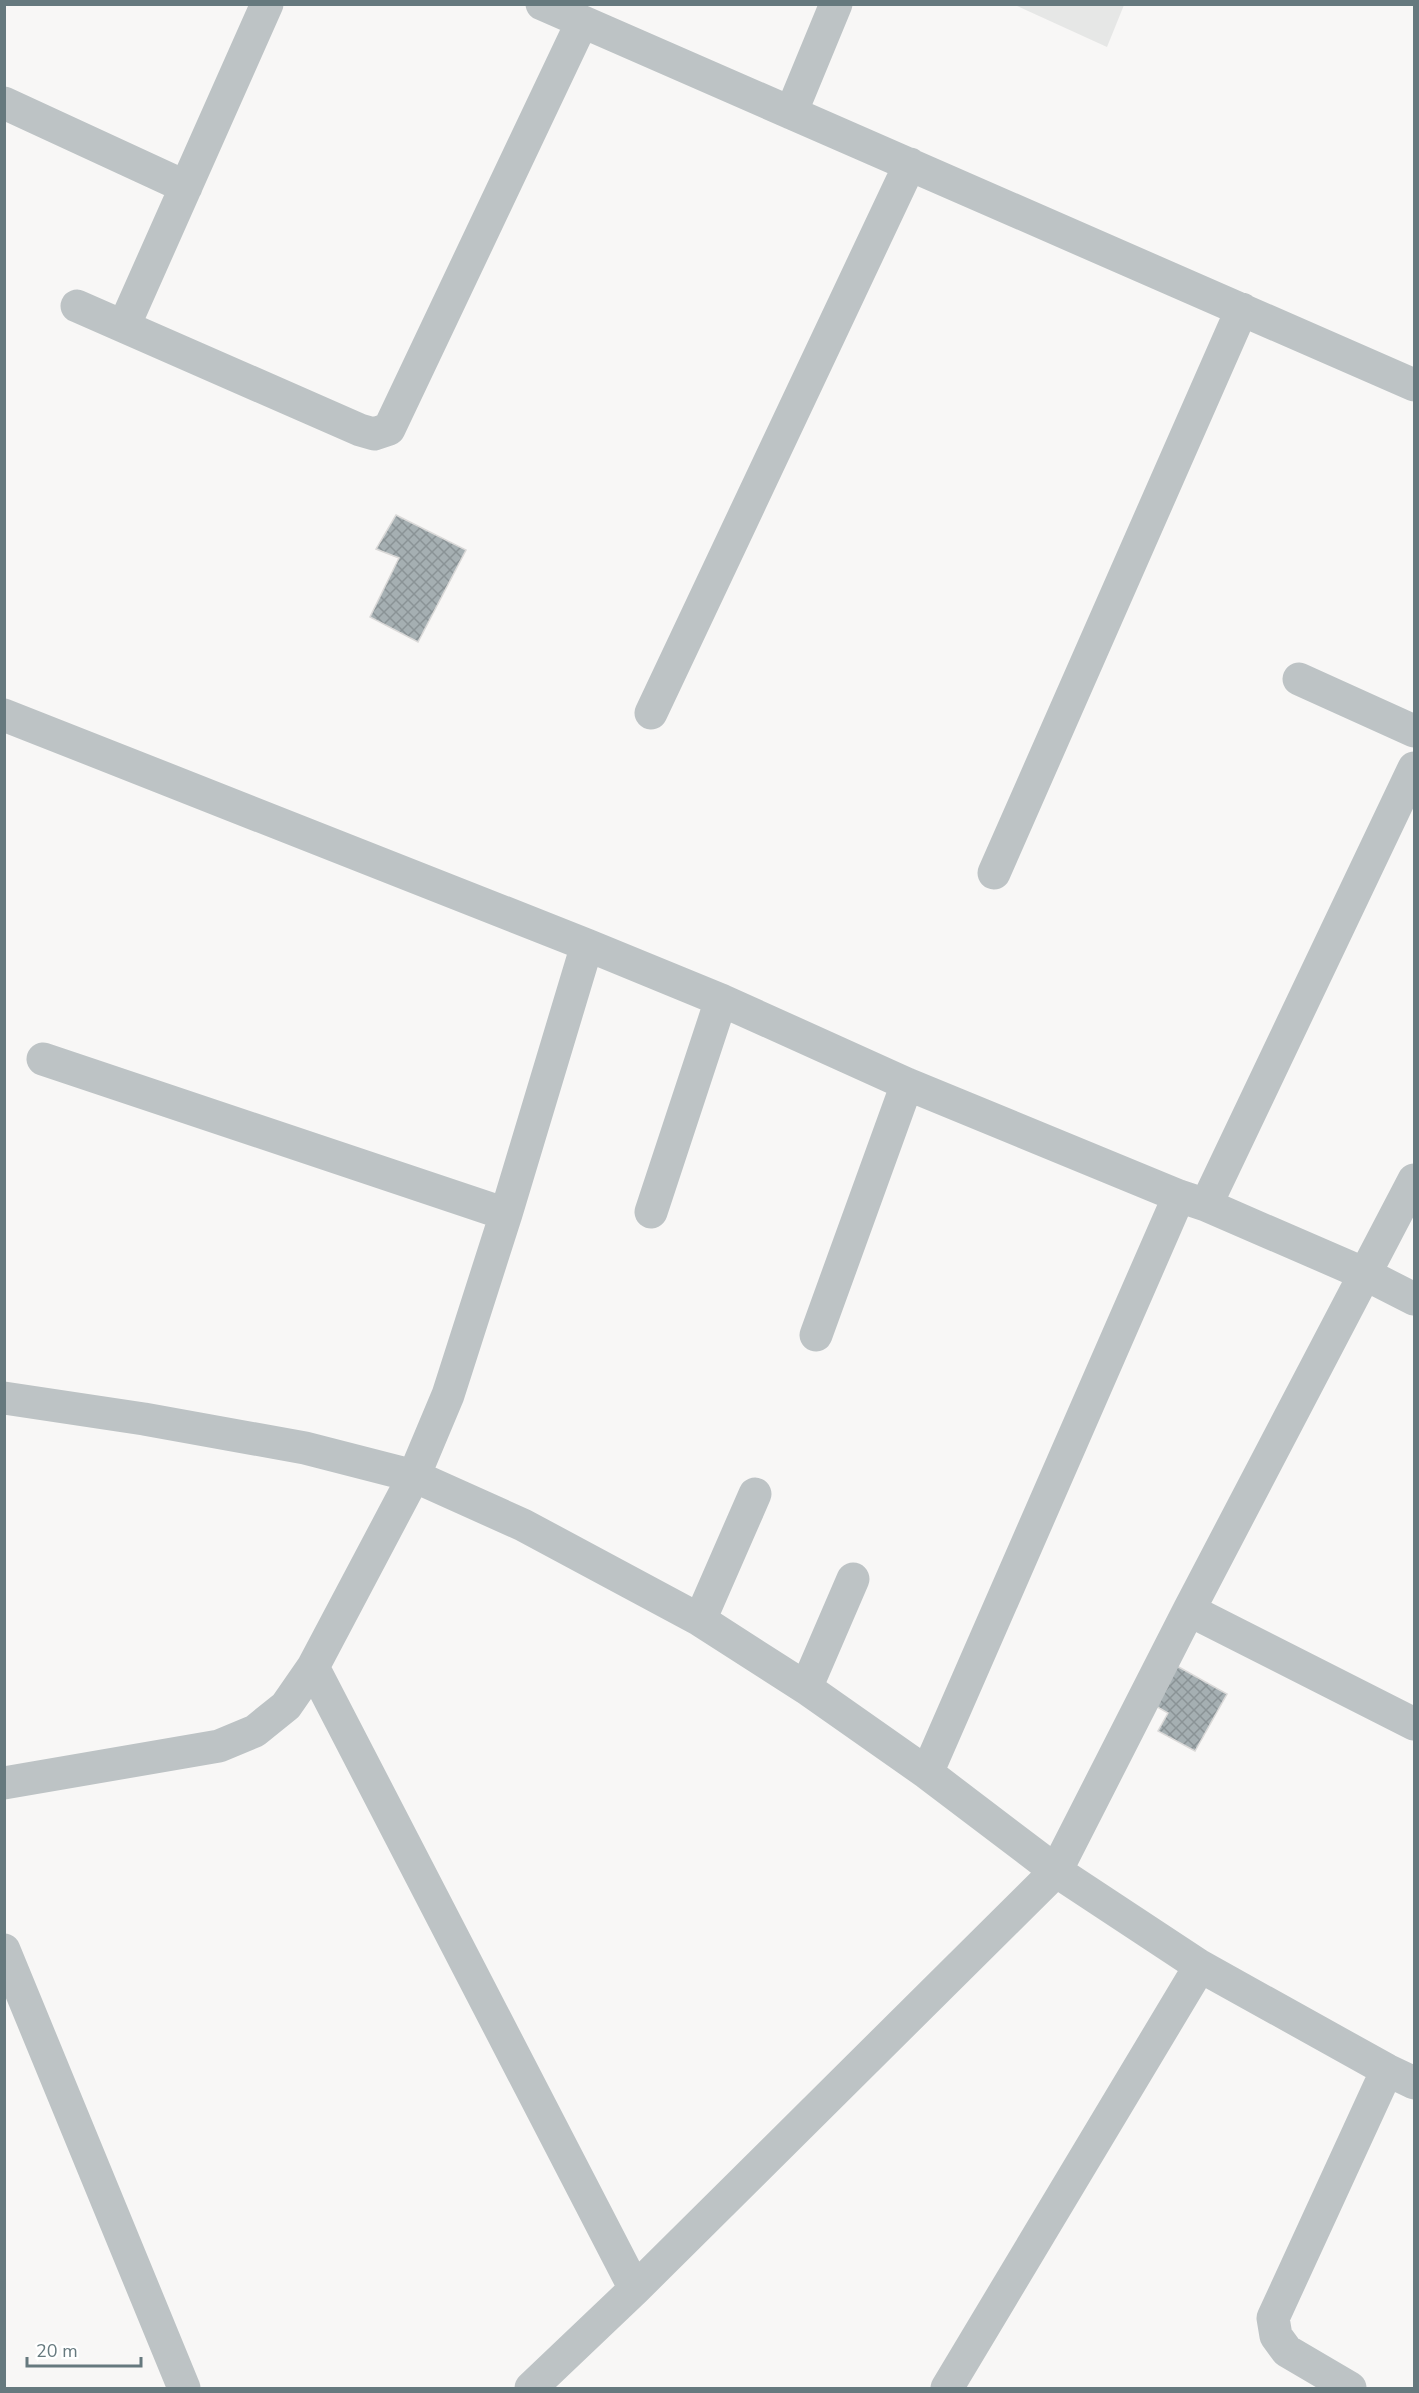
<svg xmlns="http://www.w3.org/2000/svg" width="1419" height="2393" font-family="'Nunito Sans',sans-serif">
<defs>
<pattern id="building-cross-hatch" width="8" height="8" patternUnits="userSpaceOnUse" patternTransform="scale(1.5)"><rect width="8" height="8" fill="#a5afb2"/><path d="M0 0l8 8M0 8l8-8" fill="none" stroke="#8a9396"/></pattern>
</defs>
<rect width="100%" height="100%" fill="#f8f7f6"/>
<path fill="#e6e7e6" d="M1015,5H1124L1107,47Z"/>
<path fill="url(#building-cross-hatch)" stroke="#dad9d8" stroke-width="1.5" d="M396,515L466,550L418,642L370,617L399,558L376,549Z
M1168,1661L1227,1694L1195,1751L1158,1731L1168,1713L1147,1701Z"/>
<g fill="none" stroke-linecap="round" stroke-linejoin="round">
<path stroke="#bdc3c5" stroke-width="33" d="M542,4L1414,385
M4,103L186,187
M791,113L836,4
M77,306L360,430L374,434L389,429L582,22
M124,326L267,4
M1299,679L1414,731
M651,713L910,164
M4,715L587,945L721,1000L907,1084L1179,1196L1206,1205L1365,1274L1414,1299
M994,873L1242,309
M43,1059L506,1214
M1206,1205L1414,768
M651,1212L721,1000
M816,1335L907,1084
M4,1398L144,1419L305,1448L414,1476L523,1525L700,1620L806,1688L927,1773L1056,1871L1200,1966L1387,2070L1414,2083
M1189,1610L1414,1724
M700,1620L755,1494
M313,1667L635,2289
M806,1688L853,1579
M927,1773L1179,1196
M4,1783L219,1746L255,1731L286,1706L313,1667L414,1476L448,1395L506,1214L587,945
M4,1950L184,2388
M531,2388L635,2289L1056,1871L1189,1610L1414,1180
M947,2388L1200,1966
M1350,2388L1287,2351L1276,2336L1273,2318L1387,2070"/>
</g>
<rect width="1419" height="2393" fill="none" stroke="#66797e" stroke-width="12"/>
<path d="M27 2357v9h114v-9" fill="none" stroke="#66797e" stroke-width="3"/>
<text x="36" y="2357" font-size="18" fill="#66797e" stroke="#ffffff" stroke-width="4.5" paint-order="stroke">20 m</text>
</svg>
